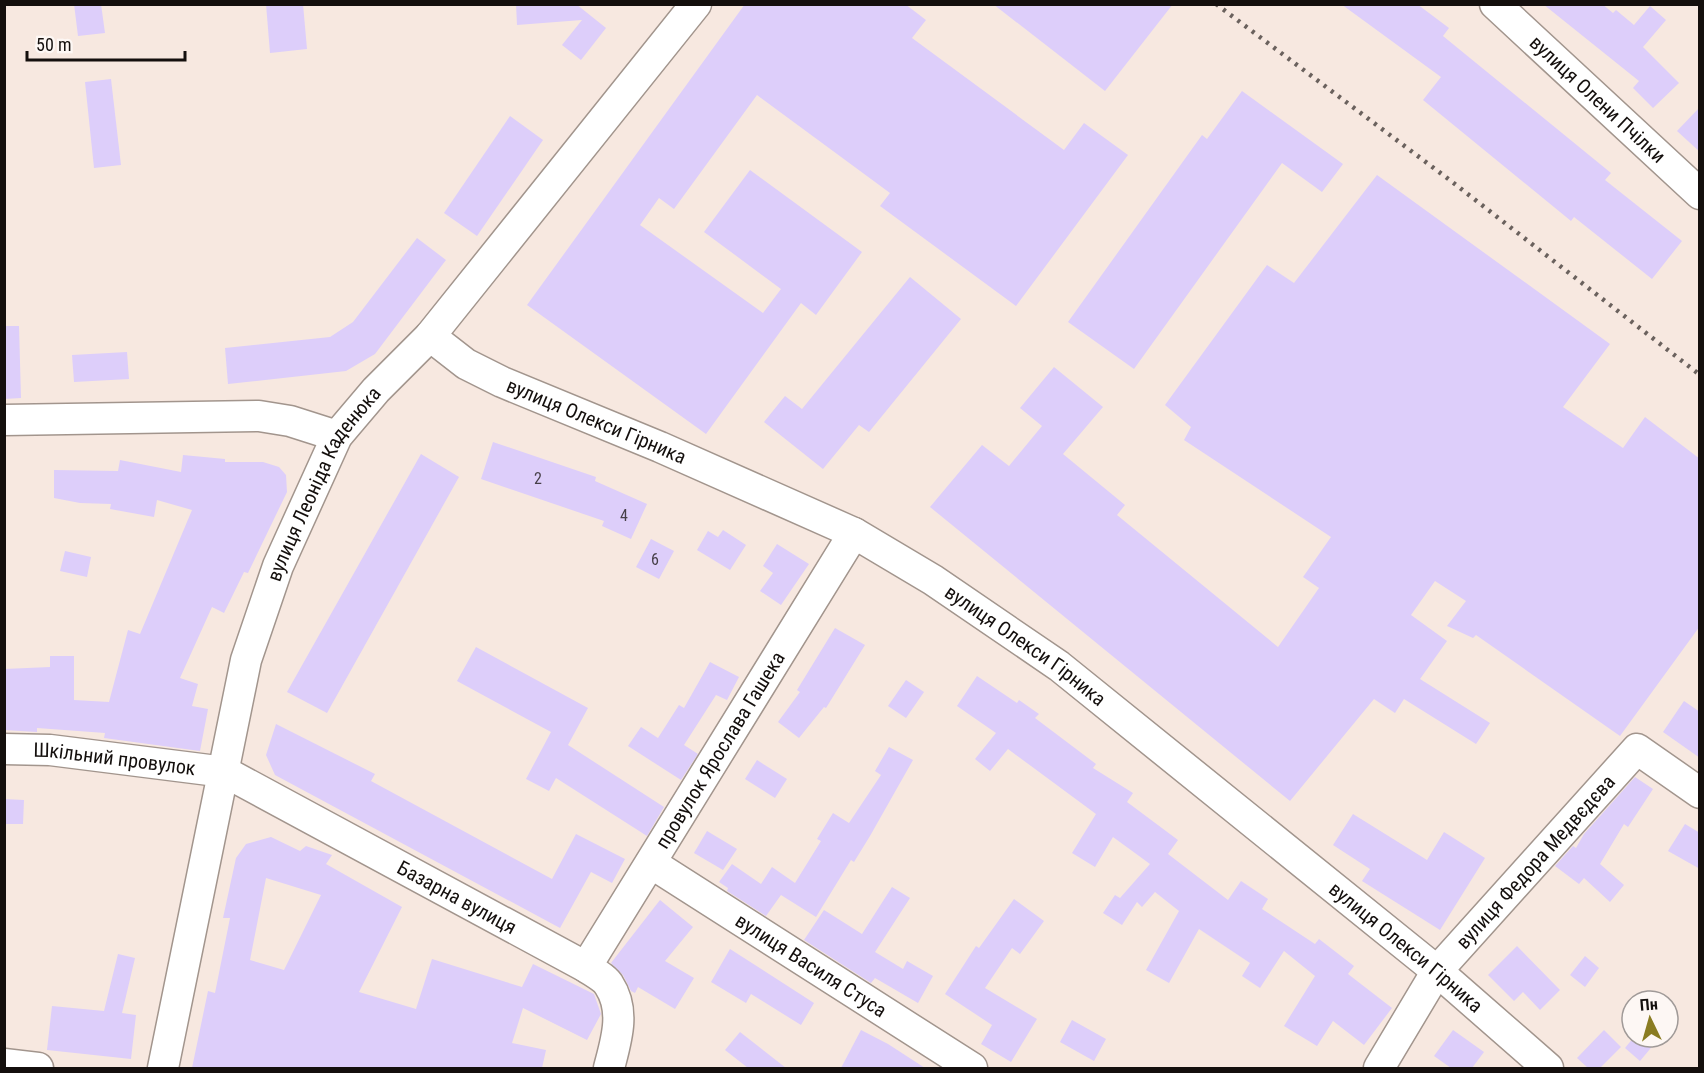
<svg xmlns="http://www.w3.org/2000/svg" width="1704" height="1073" font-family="'Roboto Condensed',sans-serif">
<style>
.building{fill:#ddcefa;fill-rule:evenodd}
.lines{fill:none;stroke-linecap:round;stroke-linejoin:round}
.minor-casing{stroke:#a2958d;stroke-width:33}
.minor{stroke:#fff;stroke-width:30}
.rail{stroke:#6a615d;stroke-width:4.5;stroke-dasharray:3 6;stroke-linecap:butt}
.labels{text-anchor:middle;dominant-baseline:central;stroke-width:5;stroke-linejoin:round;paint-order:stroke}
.number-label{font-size:16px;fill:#463f48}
.street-label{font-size:20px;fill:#140f0d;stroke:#fdf7f4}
</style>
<rect width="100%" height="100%" fill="#f7e8e0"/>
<g class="building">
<polygon points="74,4 101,4 105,33 78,36"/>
<polygon points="266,4 303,4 307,49 270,53"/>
<polygon points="516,4 576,4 606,28 581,60 562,45 582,20 517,25"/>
<polygon points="745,4 905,4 926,20 912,38 1064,150 1084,123 1128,155 1016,306 880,206 890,193 757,95 674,209 659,198 640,225 763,313 781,289 704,232 750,170 862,252 816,315 801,303 706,434 527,305"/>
<polygon points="993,4 1173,4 1105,91"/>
<polygon points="1341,4 1417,4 1449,28 1443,36 1611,173 1605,180 1682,241 1652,279 1574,217 1571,221 1423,100 1441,77"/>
<polygon points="1543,4 1602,4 1613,13 1616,10 1634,25 1650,6 1666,20 1643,47 1679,83 1653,108 1633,88 1639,81"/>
<polygon points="111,79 121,165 94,168 85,82"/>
<polygon points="1242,91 1343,164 1322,192 1282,163 1134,369 1068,322 1202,135 1207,139"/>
<polygon points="1700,107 1700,152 1677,131"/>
<polygon points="510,116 543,140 477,236 444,213"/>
<polygon points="1377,175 1610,344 1563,407 1623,448 1645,417 1700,459 1700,626 1620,736 1476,635 1473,638 1447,626 1466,601 1435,581 1411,615 1447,641 1420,679 1490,723 1476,744 1404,699 1395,713 1374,699 1290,801 930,507 982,445 1009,466 1042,426 1020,408 1054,367 1103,407 1063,454 1125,505 1117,515 1278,647 1319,588 1303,577 1331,537 1184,440 1191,427 1165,405 1267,265 1294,283"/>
<polygon points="417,238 446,260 375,354 346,371 228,384 225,348 330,337 353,322"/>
<polygon points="910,277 961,319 869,432 859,425 823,469 764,422 785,396 802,409"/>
<polygon points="4,326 19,326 21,398 4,399"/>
<polygon points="127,352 129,379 74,382 72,355"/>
<polygon points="493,442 596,477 595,481 647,504 631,539 602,526 604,521 481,479"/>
<polygon points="421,454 459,477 327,713 287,692"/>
<polygon points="183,455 225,459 225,462 263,462 279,467 286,475 287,492 248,573 244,572 224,613 212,607 180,678 198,684 192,706 208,709 200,751 104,738 105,733 37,728 37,732 4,730 4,669 50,667 50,656 74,656 74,700 109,702 128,630 140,634 192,510 157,500 154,517 110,509 111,504 80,503 54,498 54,470 118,471 120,460 181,472"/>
<polygon points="723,530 746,545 730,570 697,550 708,531 718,537"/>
<polygon points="651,539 674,551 659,579 636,567"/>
<polygon points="777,544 809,564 781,605 760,591 773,573 763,566"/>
<polygon points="65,551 91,557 87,577 60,571"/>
<polygon points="835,628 865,645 826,708 824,707 799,738 778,722 800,692 797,690"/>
<polygon points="476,647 588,708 568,745 664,807 647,836 556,778 549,791 526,779 551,732 457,681"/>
<polygon points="710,662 739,677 727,700 716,695 684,745 698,754 681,780 628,746 641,727 658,738 679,705 684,708"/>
<polygon points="977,676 1017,703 1019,700 1039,714 1035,718 1096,764 1093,768 1133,793 1127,802 1178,840 1168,854 1228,900 1241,881 1268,899 1262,909 1315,944 1319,939 1354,966 1348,974 1392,1008 1364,1045 1333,1021 1317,1046 1284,1026 1315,976 1284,951 1260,988 1242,976 1250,963 1199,929 1169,983 1146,970 1179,911 1155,892 1142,907 1137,902 1122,925 1103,913 1115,895 1120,898 1150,864 1113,837 1095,867 1072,853 1096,814 1008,749 990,771 975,759 996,733 957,706"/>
<polygon points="906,680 924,692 906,718 888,706"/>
<polygon points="1684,701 1700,712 1700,758 1663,732"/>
<polygon points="276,724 375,774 371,781 552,879 576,834 625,859 612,883 591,872 560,928 275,775 266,755"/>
<polygon points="889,747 913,760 870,836 854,862 851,860 816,917 781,895 766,916 727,891 728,888 719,882 732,864 761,884 772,867 795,883 821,841 817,839 833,813 849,823 881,775 875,771"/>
<polygon points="757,760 787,779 775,798 745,779"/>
<polygon points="1635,777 1653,789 1628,827 1624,824 1600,864 1624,885 1610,902 1584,878 1579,884 1555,866 1573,846 1576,848 1584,834"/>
<polygon points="4,799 24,800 23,824 4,824"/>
<polygon points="1353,814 1427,860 1444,832 1485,858 1440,930 1362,881 1370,869 1333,845"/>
<polygon points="1685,824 1700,833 1700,869 1668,851"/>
<polygon points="707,831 737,849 723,870 694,853"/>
<path d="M271,837l29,14 6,-5 26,9 -6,9 76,43 -43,85 57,17 16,-50 90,28 11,-23 61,30 7,20 -14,26 -64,-32 -11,35 34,7 -4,18h-350l16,-77 7,2 15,-75h-7l13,-60 10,-14zM266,878l55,17 -37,75 -34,-10z"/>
<polygon points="892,887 910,898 875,952 903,969 907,961 933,976 918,1003 875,978 871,983 804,940 824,910 862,934"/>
<polygon points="1014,899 1044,921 1020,954 1012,948 985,988 1037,1019 1011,1062 981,1044 992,1025 945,994 976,946 979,948"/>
<polygon points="660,900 693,927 665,961 694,978 675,1009 638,987 635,993 631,991 623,975 611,963"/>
<polygon points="1517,946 1560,990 1540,1010 1523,992 1514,1001 1488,975"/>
<polygon points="730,949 814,1003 801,1025 751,994 746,1003 711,982"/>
<polygon points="118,954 135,958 122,1013 136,1015 131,1059 47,1050 52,1006 104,1011"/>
<polygon points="1585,956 1599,968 1585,987 1570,975"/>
<polygon points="1072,1020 1106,1039 1094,1061 1060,1042"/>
<polygon points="861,1030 888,1044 925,1068 841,1068"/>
<polygon points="1453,1030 1484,1052 1472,1068 1451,1068 1434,1056"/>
<polygon points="1604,1030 1621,1047 1600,1068 1588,1068 1577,1058"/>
<polygon points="740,1032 786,1068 748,1068 725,1050"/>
<polygon points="1634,1037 1660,1037 1640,1061 1625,1048"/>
</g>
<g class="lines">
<g class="minor-casing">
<g id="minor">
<path id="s1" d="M1495,4l205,190"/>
<path id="s2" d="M430,336l36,28 36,18 158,65 194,86 79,47 126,86 378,305 111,97"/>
<polyline points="4,420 259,416 290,421 337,436"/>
<path id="s3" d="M4,749l46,1 175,22 361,195c7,5 19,11 23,18 17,26 7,56 0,83"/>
<path id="s4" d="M651,863l321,205"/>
<path id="s5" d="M586,967l268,-434"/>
<polyline points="4,1064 38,1068"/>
<path id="s6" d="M163,1068l83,-408 32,-94 59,-130 39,-46 54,-54 266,-332"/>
<path id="s7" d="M1379,1068l58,-97 200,-222 63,44"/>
</g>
</g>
<use href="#minor" class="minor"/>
<polyline class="rail" points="1216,4 1451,181 1700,375"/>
</g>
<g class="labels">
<g class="number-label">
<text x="538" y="478">2</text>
<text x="624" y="515">4</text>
<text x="655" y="559">6</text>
</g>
<g class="street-label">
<text stroke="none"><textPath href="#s1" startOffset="140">вулиця Олени Пчілки</textPath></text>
<text stroke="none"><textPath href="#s2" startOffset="188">вулиця Олекси Гірника</textPath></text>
<text stroke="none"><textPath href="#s6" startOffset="610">вулиця Леоніда Каденюка</textPath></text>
<text stroke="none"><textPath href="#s2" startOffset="674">вулиця Олекси Гірника</textPath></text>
<text stroke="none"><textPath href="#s5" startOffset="255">провулок Ярослава Гашека</textPath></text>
<text stroke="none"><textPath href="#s3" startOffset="111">Шкільний провулок</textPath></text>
<text stroke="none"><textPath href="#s7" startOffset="260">вулиця Федора Медвєдєва</textPath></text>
<text stroke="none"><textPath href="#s3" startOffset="486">Базарна вулиця</textPath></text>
<text stroke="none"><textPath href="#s2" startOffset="1160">вулиця Олекси Гірника</textPath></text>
<text stroke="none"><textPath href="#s4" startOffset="190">вулиця Василя Стуса</textPath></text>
</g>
</g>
<rect width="1704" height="1073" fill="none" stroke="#140f0d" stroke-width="12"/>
<g transform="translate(1650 1019) rotate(355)"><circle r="28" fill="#fdf7f4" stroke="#a09a98" stroke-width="1.5"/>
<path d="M0-4.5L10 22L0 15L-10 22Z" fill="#8a7c22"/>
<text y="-9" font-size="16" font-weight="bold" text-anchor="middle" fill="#140f0d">Пн</text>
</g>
<path d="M27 51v9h158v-9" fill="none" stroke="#140f0d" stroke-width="3"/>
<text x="36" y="51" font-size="18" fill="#140f0d" stroke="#fdf7f4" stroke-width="4.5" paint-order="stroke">50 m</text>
</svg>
